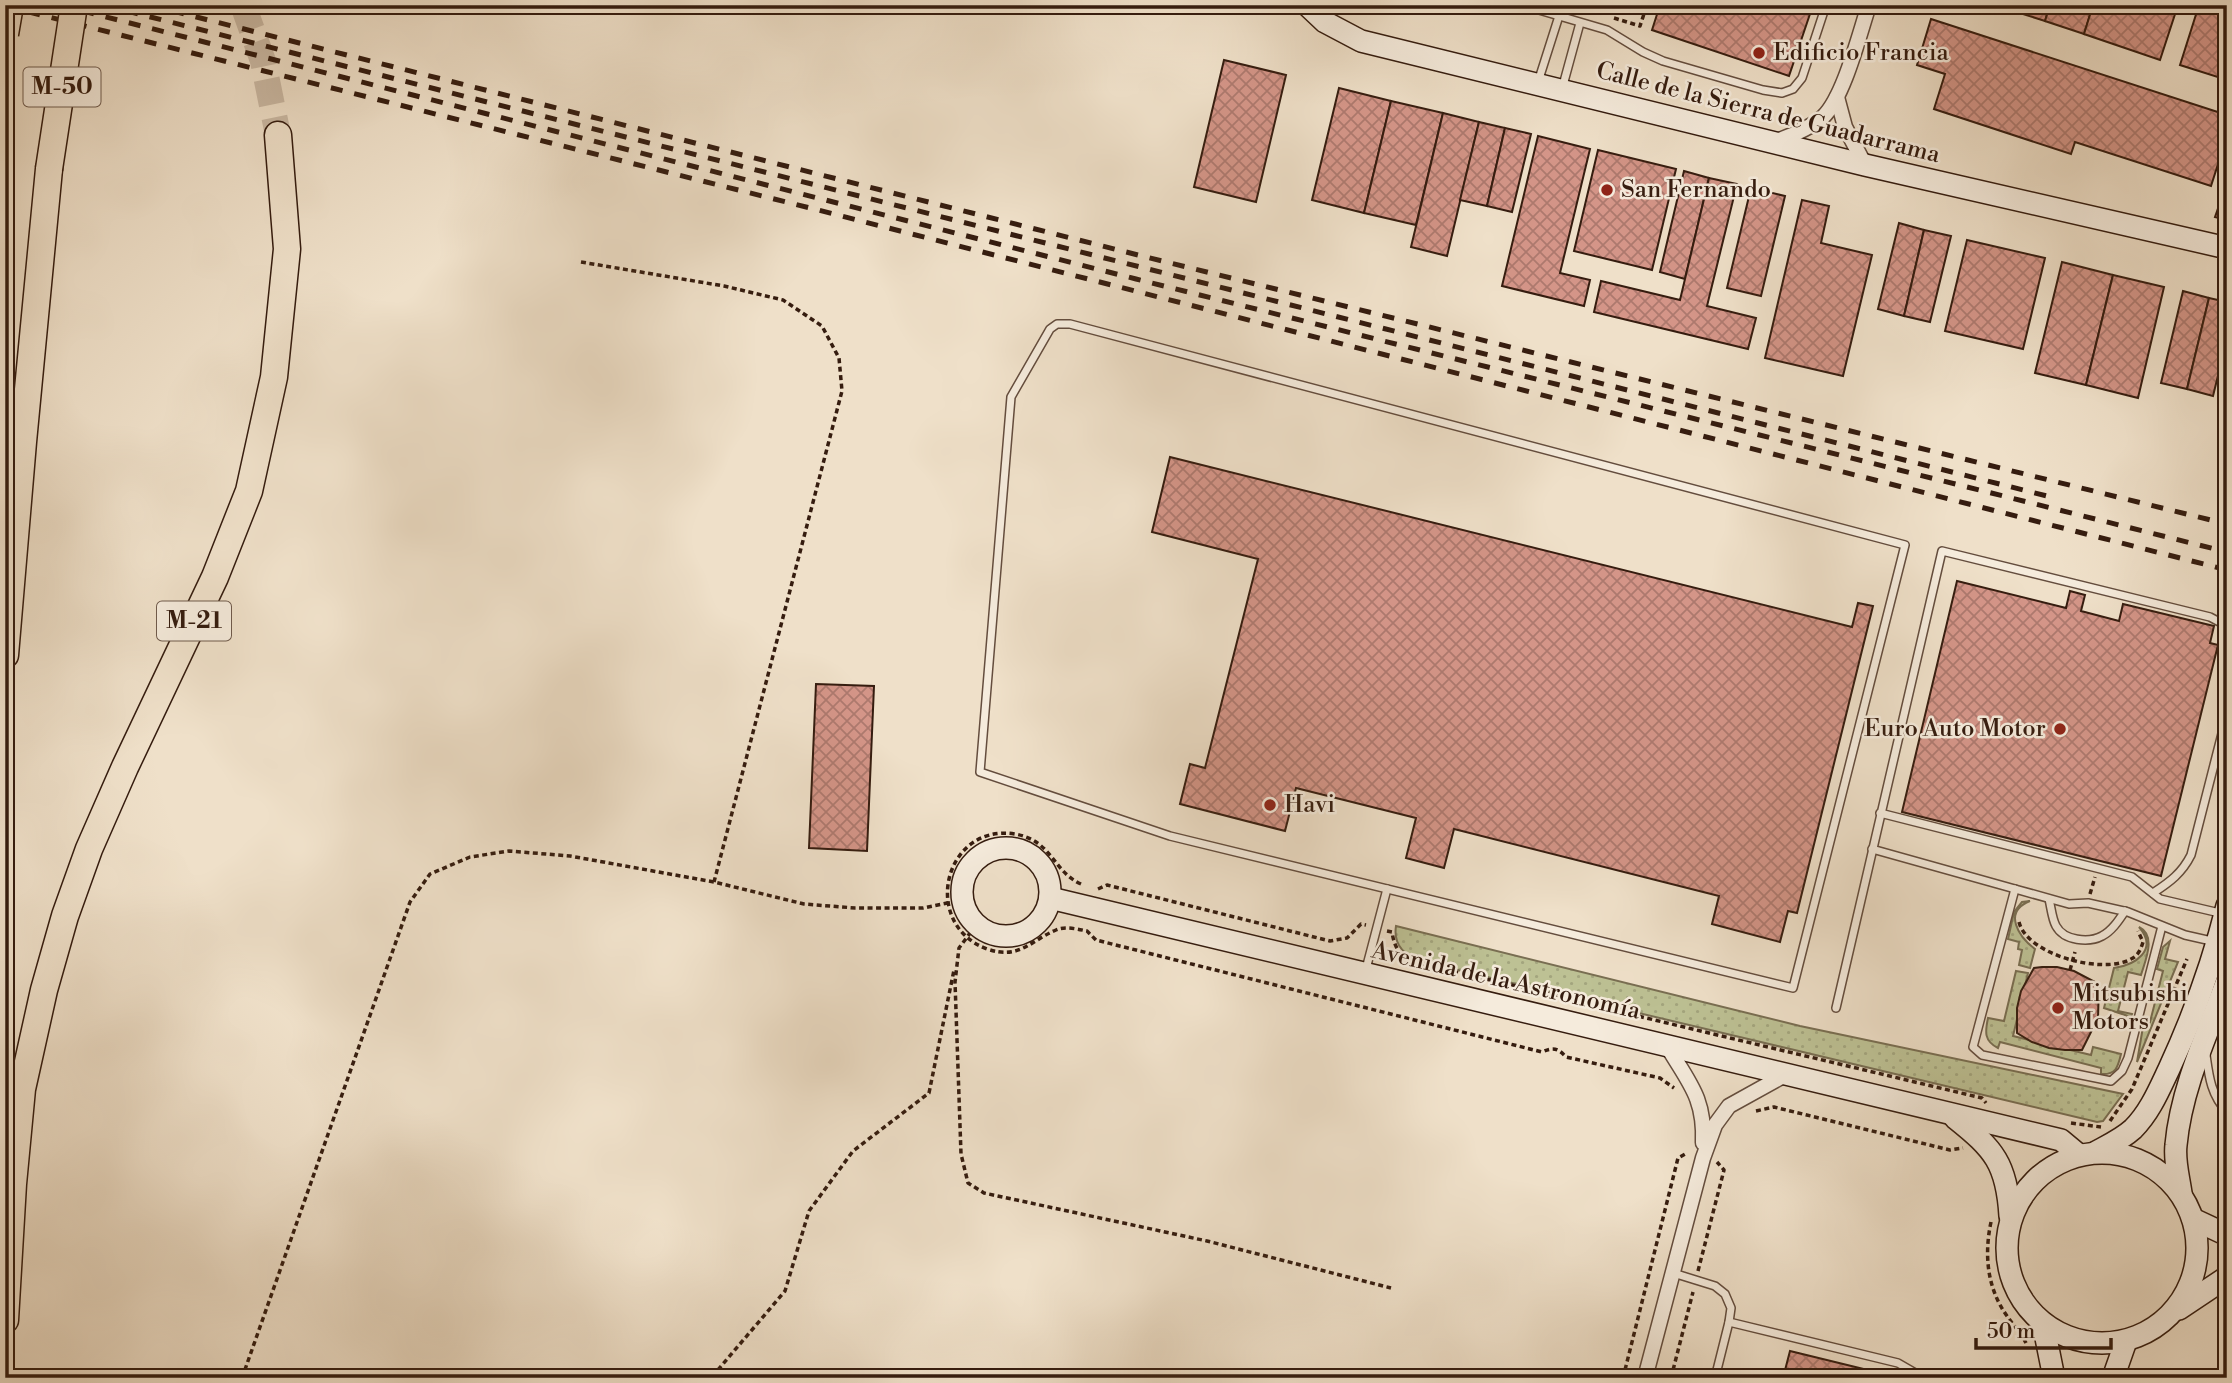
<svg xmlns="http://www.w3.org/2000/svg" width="2232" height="1383" font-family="'Libre Bodoni',serif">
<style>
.grass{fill:url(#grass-dots);stroke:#796e52;stroke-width:2}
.building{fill:url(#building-cross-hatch);stroke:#351c0f;stroke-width:2}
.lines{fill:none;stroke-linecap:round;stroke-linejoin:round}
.highway-tunnel{stroke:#cab9a4;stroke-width:26;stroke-dasharray:26 13;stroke-linecap:butt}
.lane-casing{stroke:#644d3e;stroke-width:10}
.street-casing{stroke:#644d3e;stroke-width:17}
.secondary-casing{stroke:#351c0f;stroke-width:24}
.highway-casing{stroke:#351c0f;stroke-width:29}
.path{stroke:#351c0f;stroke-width:3.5;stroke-dasharray:5 3.5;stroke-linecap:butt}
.lane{stroke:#f5ebdc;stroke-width:7}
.street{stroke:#f5ebdc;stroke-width:14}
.secondary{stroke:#f5ebdc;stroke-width:21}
.highway{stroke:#efe0c9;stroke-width:26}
.rail{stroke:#351c0f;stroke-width:5;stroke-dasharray:12 12;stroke-linecap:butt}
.highway-bridge-casing{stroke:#351c0f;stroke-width:29;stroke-linecap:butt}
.highway-bridge{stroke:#efe0c9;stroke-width:26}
.poi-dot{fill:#8f2418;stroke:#f5ebdc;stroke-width:2.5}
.labels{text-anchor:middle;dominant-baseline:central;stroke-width:5;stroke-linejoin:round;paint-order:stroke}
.shield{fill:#f5ebdc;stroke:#6f5a4c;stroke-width:2}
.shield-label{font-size:23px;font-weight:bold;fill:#351c0f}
.poi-label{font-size:24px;fill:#351c0f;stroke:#f5ebdc;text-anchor:start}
.street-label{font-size:24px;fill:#351c0f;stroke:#f5ebdc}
</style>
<defs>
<pattern id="grass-dots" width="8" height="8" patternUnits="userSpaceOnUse" patternTransform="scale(1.75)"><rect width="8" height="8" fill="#bdc194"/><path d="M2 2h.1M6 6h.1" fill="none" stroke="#a3a57e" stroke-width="1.8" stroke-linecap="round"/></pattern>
<pattern id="building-cross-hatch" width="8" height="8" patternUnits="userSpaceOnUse" patternTransform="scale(1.75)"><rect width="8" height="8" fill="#d49588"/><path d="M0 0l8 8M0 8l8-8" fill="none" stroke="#ad796e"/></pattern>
</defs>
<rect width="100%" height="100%" fill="#efe0c9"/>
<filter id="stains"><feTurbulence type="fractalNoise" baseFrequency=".00286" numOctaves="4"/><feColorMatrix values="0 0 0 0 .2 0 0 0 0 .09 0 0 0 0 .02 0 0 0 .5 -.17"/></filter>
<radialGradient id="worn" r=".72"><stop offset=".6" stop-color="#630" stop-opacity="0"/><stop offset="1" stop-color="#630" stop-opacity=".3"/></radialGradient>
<g class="grass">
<path d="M2030,901c-28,11 -11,36 5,48l-5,19 -11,-3 3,-15 -4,-1 1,-7 -11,-3 6,-27 8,-10z"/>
<path d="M1396,926l404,100 323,68 -20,27 -6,1 -677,-161c-16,-6 -27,-16 -24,-35z"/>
<path d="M2139,927c18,9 6,34 2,48l-13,-3 -10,39 14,3 -1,3 -27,-9 10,-40c21,-3 45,-18 25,-41z"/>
<polygon points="2170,941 2165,959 2178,962 2137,1062 2144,1021 2150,1022 2163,971 2157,969 2163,947"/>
<path d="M2016,971l12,2 -15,63 78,19 2,-8 28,7c-3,13 -5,21 -20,20v-6l-101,-26 -2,6c-14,-7 -13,-16 -10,-30l16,3z"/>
</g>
<g class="building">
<polygon points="1660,5 1813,5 1789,76 1652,30"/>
<polygon points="2008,5 2050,5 2045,21 2007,9"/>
<polygon points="2050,5 2093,5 2084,34 2045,21"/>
<polygon points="2093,5 2178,5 2160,60 2084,34"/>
<polygon points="2199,5 2227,5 2227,80 2180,65"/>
<polygon points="1931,19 2227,115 2227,136 2211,186 2075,142 2071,154 1934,109 1945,74 1917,65"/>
<polygon points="1224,60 1286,75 1256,202 1194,187"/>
<polygon points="1339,88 1391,101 1364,213 1312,200"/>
<polygon points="1391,101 1443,113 1416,225 1364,213"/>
<polygon points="1443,113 1479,122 1447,256 1411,247"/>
<polygon points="1479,122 1505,128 1487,206 1460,200"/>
<polygon points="1505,128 1531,134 1512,212 1487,206"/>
<polygon points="1538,136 1590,149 1560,273 1590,280 1584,306 1502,286"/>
<polygon points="1598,150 1676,169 1652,270 1574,251"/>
<polygon points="1684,171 1709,178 1685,279 1660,272"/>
<polygon points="1709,178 1737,184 1707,306 1756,318 1748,349 1594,312 1601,281 1680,300"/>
<polygon points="1751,188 1785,196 1761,296 1727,288"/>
<polygon points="2222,197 2227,199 2227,220 2215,217"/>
<polygon points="1802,200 1829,206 1821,243 1872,255 1843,376 1765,358"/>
<polygon points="1899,223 1924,230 1904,316 1878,309"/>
<polygon points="1924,230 1951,236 1930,322 1904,316"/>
<polygon points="1967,240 2045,258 2023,349 1945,331"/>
<polygon points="2062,262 2113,275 2086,385 2035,373"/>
<polygon points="2113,275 2164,287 2138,398 2086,385"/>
<polygon points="2183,291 2209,298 2187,389 2161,383"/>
<polygon points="2209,298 2227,302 2227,339 2213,396 2187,389"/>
<polygon points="1170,457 1852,627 1858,603 1873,606 1797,913 1788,911 1780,942 1712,924 1719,896 1454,829 1444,868 1406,858 1416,818 1296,788 1285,831 1180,804 1190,764 1205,768 1258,559 1152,532"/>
<polygon points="1957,581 2066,608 2070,591 2085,595 2081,611 2119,621 2123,604 2214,626 2210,643 2218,645 2161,876 1902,812"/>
<polygon points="816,684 874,686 867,851 809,848"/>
<polygon points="2042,967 2057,967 2074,971 2099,984 2098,1018 2082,1050 2065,1050 2049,1048 2032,1042 2017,1033 2017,1008 2021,991 2034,968"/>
<polygon points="1790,1351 1880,1373 1879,1378 1783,1378"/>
</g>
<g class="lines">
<polyline class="highway-tunnel" points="243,5 263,61 278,135"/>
<g class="lane-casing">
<g id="lane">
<polyline points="1522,5 1607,30 1643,52 1663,61 1763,90 1782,93 1793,89 1802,78 1826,5"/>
<polyline points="1538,82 1559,16"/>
<polyline points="1562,89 1580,23"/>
<polygon points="1057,324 1070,324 1905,545 1793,988 1170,836 980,772 1011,397 1050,329"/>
<polyline points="1880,813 2132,877 2160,899 2224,914"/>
<polyline points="1872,849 2015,889"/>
<path d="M2153,893c17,-11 29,-20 38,-38l36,-141"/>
<path d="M2049,899c2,8 3,20 7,27 8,15 33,17 46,10 10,-5 17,-16 23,-25"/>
<polyline points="2162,926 2128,1058 2122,1071 2111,1081 1982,1055 1973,1047 2015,889 2069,904 2088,903 2128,912 2185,935 2216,942"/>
<polyline points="1366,969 1387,889"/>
<polyline points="1836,1008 1942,551 2210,617 2227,626"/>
<path d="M2206,1055c3,22 5,40 21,57"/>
<polyline points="1673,1273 1715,1286 1725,1294 1731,1308 1729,1322 1715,1378"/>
<polyline points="1729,1322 1898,1363 1924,1378"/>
</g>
</g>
<g class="street-casing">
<g id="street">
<polyline points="1837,97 1845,127 1865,165"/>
<path d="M1774,142c17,-6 35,-13 49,-25 21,-20 36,-82 46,-112"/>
<path d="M1667,1046c22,37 38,52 36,97"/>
<polyline points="1645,1378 1703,1158 1715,1125 1729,1106 1785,1075"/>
</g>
</g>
<g class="secondary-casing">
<g id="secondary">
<polyline points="1307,5 1325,22 1361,41 1865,165 2227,248"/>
<circle cx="1006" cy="892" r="44"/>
<polyline points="1050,898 2061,1140 2079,1155"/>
<path d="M1955,1118c39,31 52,46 55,98"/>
<path d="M2096,1152c13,-7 26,-13 37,-23 17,-17 26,-39 36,-60 24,-52 44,-107 58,-163"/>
<circle cx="2102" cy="1248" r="95"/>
<path d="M2181,1193c-2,-15 -7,-32 -5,-48 5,-56 31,-111 51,-164"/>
<polyline points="2193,1219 2227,1235"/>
<polyline points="2179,1309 2227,1277"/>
<polyline points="2043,1323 2054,1378"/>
<polyline points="2113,1378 2126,1341"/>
</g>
</g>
<g class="highway-casing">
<g id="highway">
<polyline points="5,655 23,442 49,169"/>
<polyline points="5,1320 13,1184 22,1089 44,990 65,916 89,849 125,767 215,577 249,491 274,377 287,249 278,135"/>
</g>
</g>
<g class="path">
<polyline points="1614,18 1640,26 1647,5"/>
<polyline points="581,262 724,286 783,300 822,326 839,358 842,391 714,882"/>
<path d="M1081,884c-29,-13 -28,-43 -66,-50 -71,-11 -95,90 -28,115 32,11 43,-8 69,-19 9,-4 21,-1 31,1l9,9 446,112c11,-5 16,-4 24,5l94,21 14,10"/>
<polyline points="1098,889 1107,885 1330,941 1347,938 1361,924 1366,925"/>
<polyline points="2090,894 2095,877"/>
<path d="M2019,922c8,33 84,53 112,37 7,-3 10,-10 12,-17l-5,-11"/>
<polyline points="976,925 959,948 955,982 961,1154 968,1183 984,1193 1207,1241 1391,1288"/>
<path d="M1387,931l5,1c2,14 7,23 20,30l143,33 2,5"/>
<polyline points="2070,970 2075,952"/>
<polyline points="1573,1004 1579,1002 1982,1098 1986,1103"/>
<polyline points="2223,1076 2227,1062"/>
<polyline points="1756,1111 1774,1107 1950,1150 1963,1148"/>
<polyline points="2110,1121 2132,1089 2187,959"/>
<polyline points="2071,1123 2101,1127"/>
<path d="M1991,1222c-7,33 -4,66 16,94 6,9 14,17 19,27"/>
<polyline points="1698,1271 1724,1170 1717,1162"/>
<polyline points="242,1378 410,902 430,874 470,857 509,851 570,856 714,882 804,904 855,908 923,908 962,900"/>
<polyline points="716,1378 717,1371 785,1291 809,1211 853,1151 929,1093 954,970"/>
<polyline points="1623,1378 1678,1158 1687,1153"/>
<polyline points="1671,1378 1693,1292"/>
</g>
<use href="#lane" class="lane"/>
<use href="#street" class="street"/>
<use href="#secondary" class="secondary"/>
<use href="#highway" class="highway"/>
<g class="rail">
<polyline points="59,5 1136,279 2227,552"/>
<polyline points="103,5 2047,496"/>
<polyline points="149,5 1142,256 2227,524"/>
<polyline points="5,6 818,210 2227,570"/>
</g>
<g class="highway-bridge-casing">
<g id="highway-bridge">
<polyline points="5,34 10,5"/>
<polyline points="49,169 74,5"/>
</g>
</g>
<use href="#highway-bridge" class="highway-bridge"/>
</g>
<g class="poi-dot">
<circle cx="1759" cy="53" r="7"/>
<circle cx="1607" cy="190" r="7"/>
<circle cx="2060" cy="729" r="7"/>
<circle cx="1270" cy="805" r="7"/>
<circle cx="2058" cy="1008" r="7"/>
</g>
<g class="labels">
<g class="shield">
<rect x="23.5" y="67.5" width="77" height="39" rx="5"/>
<rect x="157" y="601.5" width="74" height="39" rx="5"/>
</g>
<g class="shield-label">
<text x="62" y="87">M-50</text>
<text x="194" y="621">M-21</text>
</g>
<g class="poi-label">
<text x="1773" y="53">Edificio Francia</text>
<text x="1621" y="190">San Fernando</text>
<text x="2046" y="729" text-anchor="end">Euro Auto Motor</text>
<text x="1284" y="805">Havi</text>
<text x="2072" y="994">Mitsubishi<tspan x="2072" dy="28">Motors</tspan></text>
</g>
<g class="street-label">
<text transform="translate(1768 113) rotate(14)">Calle de la Sierra de Guadarrama</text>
<text transform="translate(1506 981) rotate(13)">Avenida de la Astronomía</text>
</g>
</g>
<rect width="2232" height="1383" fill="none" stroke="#efe0c9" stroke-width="28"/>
<rect x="7" y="7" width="2218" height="1369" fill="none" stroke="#351c0f" stroke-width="3.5"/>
<rect x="14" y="14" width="2204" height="1355" fill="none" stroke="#351c0f" stroke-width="2"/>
<path d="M1976 1338v10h135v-10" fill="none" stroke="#351c0f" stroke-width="3.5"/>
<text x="1987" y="1338" font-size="21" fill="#351c0f" stroke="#f5ebdc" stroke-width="5" paint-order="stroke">50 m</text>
<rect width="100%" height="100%" filter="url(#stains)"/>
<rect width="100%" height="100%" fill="url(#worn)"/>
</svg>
